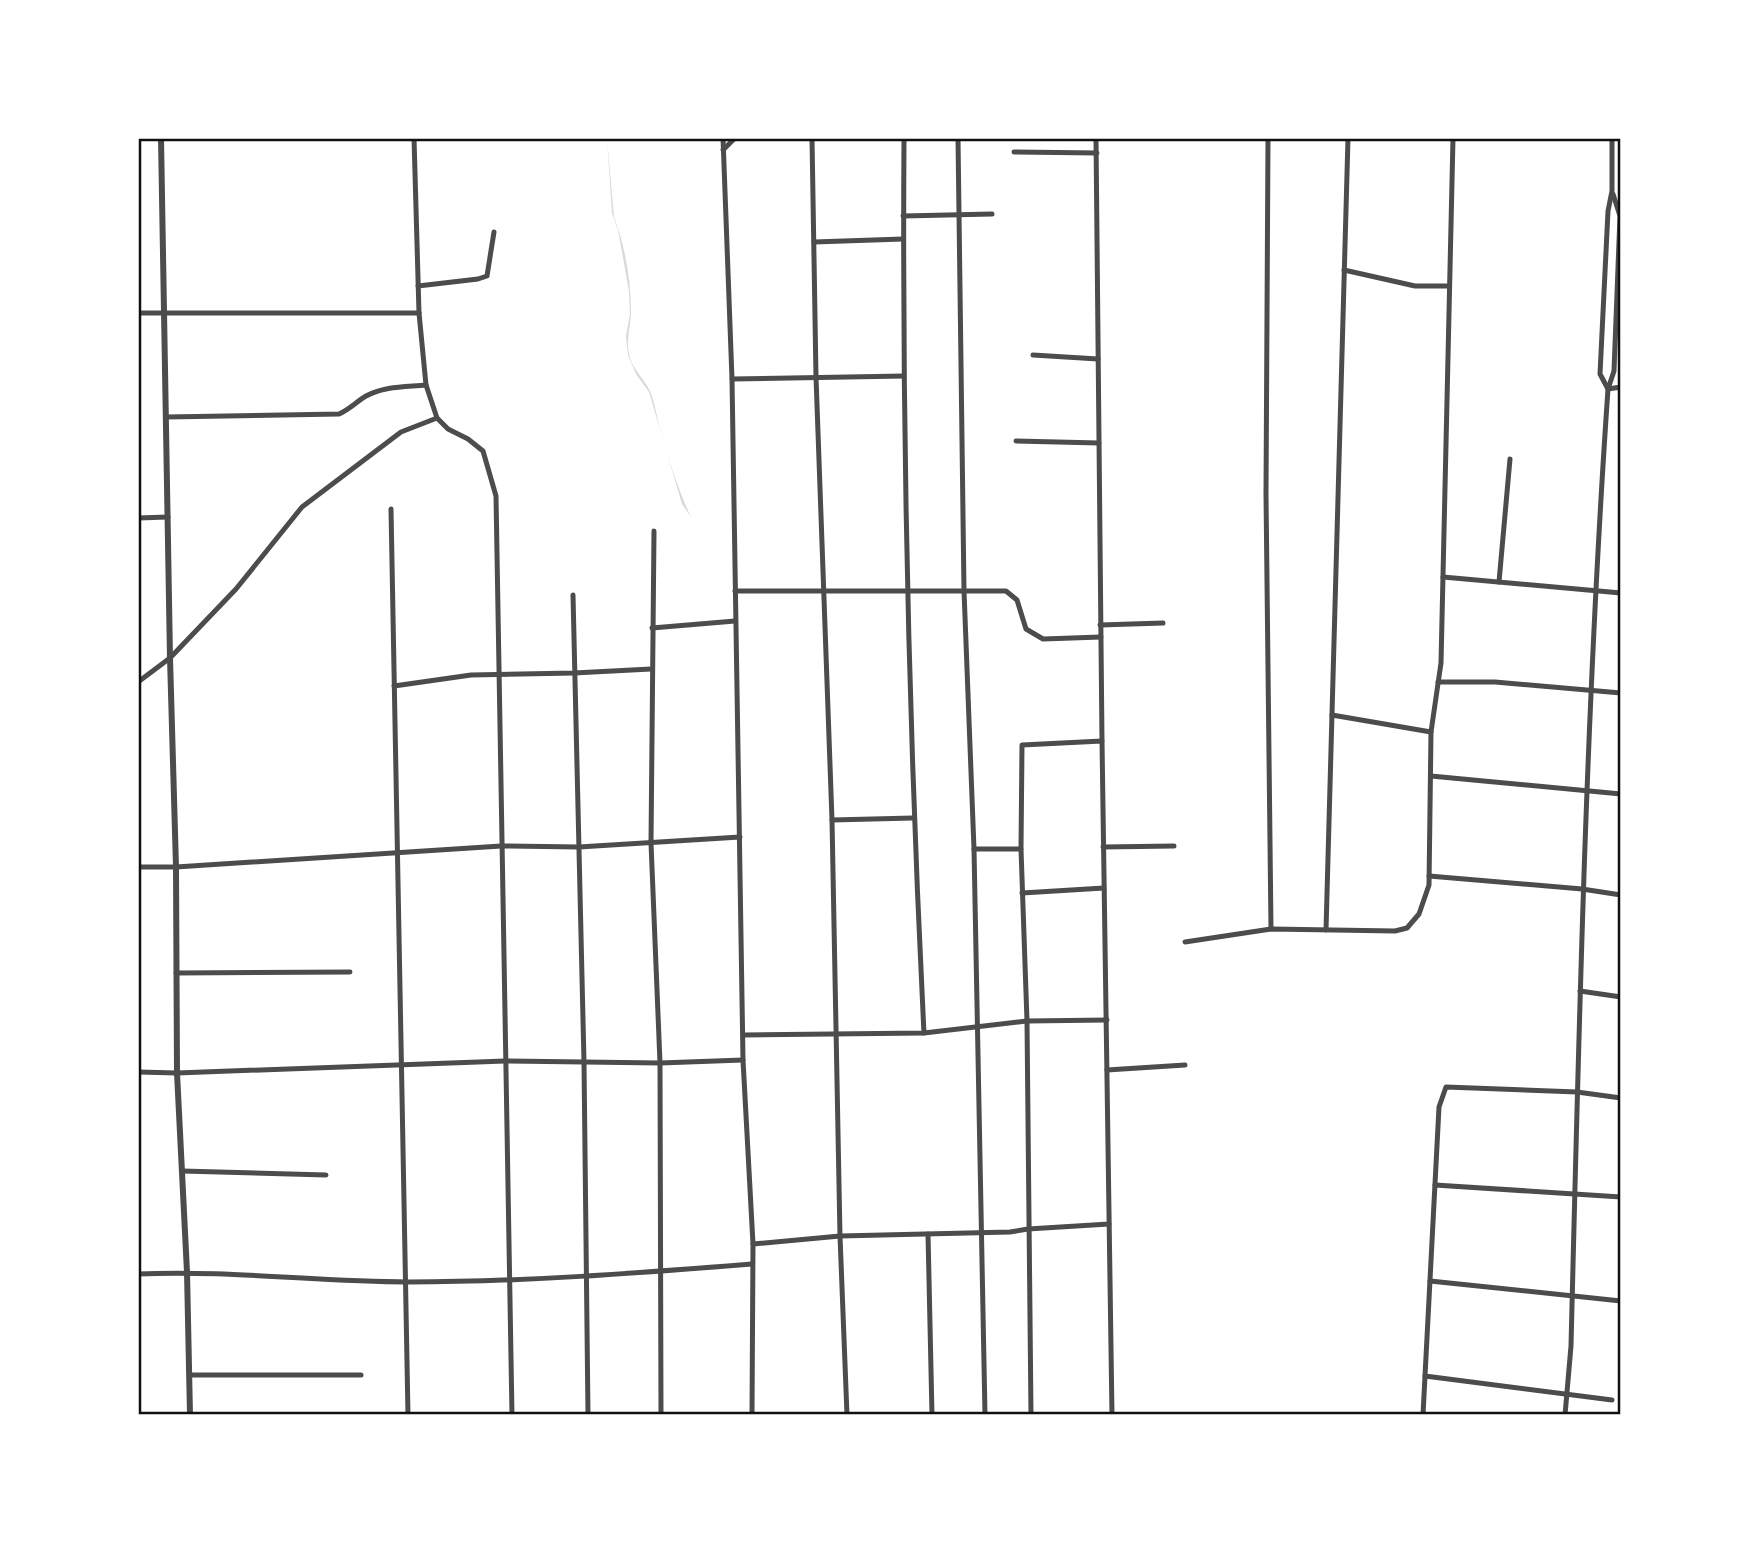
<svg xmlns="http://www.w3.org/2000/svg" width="1759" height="1553" font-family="Raleway,sans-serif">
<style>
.water{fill:#d9d9d9}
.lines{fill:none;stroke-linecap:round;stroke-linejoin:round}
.minor{stroke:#4c4c4c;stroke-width:5}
.tertiary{stroke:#4c4c4c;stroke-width:6}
.neatline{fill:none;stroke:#111;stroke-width:2.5}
</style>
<rect width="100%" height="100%" fill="#fff"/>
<path class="water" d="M607,138l7,79c11,29 17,63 17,94 0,15 -5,27 -2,43 3,15 14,23 21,37 5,12 7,28 11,41 8,29 18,60 30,85l-9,-13 -33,-112 -13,-18 -8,-19 -2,-19 4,-22 -1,-23 -11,-61 -6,-17z"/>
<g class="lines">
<g class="minor">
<polyline points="414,138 419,313 426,385 437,418 448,429 468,439 483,451 496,496 512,1415"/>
<polyline points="723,138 732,379 743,1060 753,1244 752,1415"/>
<polyline points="812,138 816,377 832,820 840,1236 847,1415"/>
<path d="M904,138c-2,299 5,597 20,895"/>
<polyline points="958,138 964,591 974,849 985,1415"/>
<polyline points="1096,138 1102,741"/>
<polyline points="1268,138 1266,494 1271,929"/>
<polyline points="723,150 735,138"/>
<polyline points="1014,152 1097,153"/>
<polyline points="1613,194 1620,216 1614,371 1608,389 1621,387"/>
<polyline points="903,216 992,214"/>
<polyline points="814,242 903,239"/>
<polyline points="1344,270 1415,286 1449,286"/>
<polyline points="418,286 478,279 487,276 494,232"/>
<polyline points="138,313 419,313"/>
<polyline points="1033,355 1098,359"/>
<polyline points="732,379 904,376"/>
<path d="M166,417l173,-3c11,-5 17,-12 27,-18 18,-10 40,-9 60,-11"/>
<polyline points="1016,441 1099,443"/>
<polyline points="391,509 408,1415"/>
<polyline points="138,518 168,517"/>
<polyline points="654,531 651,843 660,1063 661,1415"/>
<polyline points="1443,577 1621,593"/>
<polyline points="1499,582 1510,459"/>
<polyline points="735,591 1006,591 1017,600 1026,629 1043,639 1101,637"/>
<polyline points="573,595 584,1062 588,1415"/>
<polyline points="1100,625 1163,623"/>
<polyline points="652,628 735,621"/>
<polyline points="138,682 170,658 236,589 302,507 401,432 437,418"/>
<polyline points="1438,682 1495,682 1621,693"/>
<polyline points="394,686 471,675 574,673 651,669"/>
<polyline points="1332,715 1431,732"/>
<polyline points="1431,776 1621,794"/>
<polyline points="832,820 913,818"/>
<polyline points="1103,847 1174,846"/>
<polyline points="974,849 1021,849 1027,1021 1031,1415"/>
<polyline points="1021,849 1022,745 1102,741 1112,1415"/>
<polyline points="138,867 176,867 501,846 579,847 740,837"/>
<polyline points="1429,876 1582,889 1621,895"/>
<polyline points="1022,893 1104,888"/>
<polyline points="1326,930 1348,138"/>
<polyline points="1185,942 1271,929 1395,931 1407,928 1419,914 1429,885 1431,732 1441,663 1453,138"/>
<polyline points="176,973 350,972"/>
<polyline points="1580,991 1621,997"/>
<polyline points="744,1035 924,1033 1027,1021 1107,1020"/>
<polyline points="1107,1070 1185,1065"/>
<polyline points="138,1072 177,1073 505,1061 660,1063 743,1060"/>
<polyline points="182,1171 326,1175"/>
<polyline points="1435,1185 1621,1197"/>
<polyline points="928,1234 932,1415"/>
<polyline points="753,1244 840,1236 1010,1232 1028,1229 1109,1224"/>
<path d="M138,1274c91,-4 180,8 270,8 116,0 230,-9 344,-18"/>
<polyline points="1430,1281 1621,1301"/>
<polyline points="190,1375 361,1375"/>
<polyline points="1612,1400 1425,1376 1439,1107 1446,1087 1577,1092 1621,1098"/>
<polyline points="1423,1415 1425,1376"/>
<path d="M1565,1415l6,-69c8,-320 15,-639 37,-957l-8,-15 8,-163 4,-20v-53"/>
</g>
<polyline class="tertiary" points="161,138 170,658 176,867 177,1073 187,1272 190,1415"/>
</g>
<rect width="1759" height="1553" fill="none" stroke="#ffffff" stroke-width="280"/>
<rect x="140" y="140" width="1479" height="1273" class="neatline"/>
</svg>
